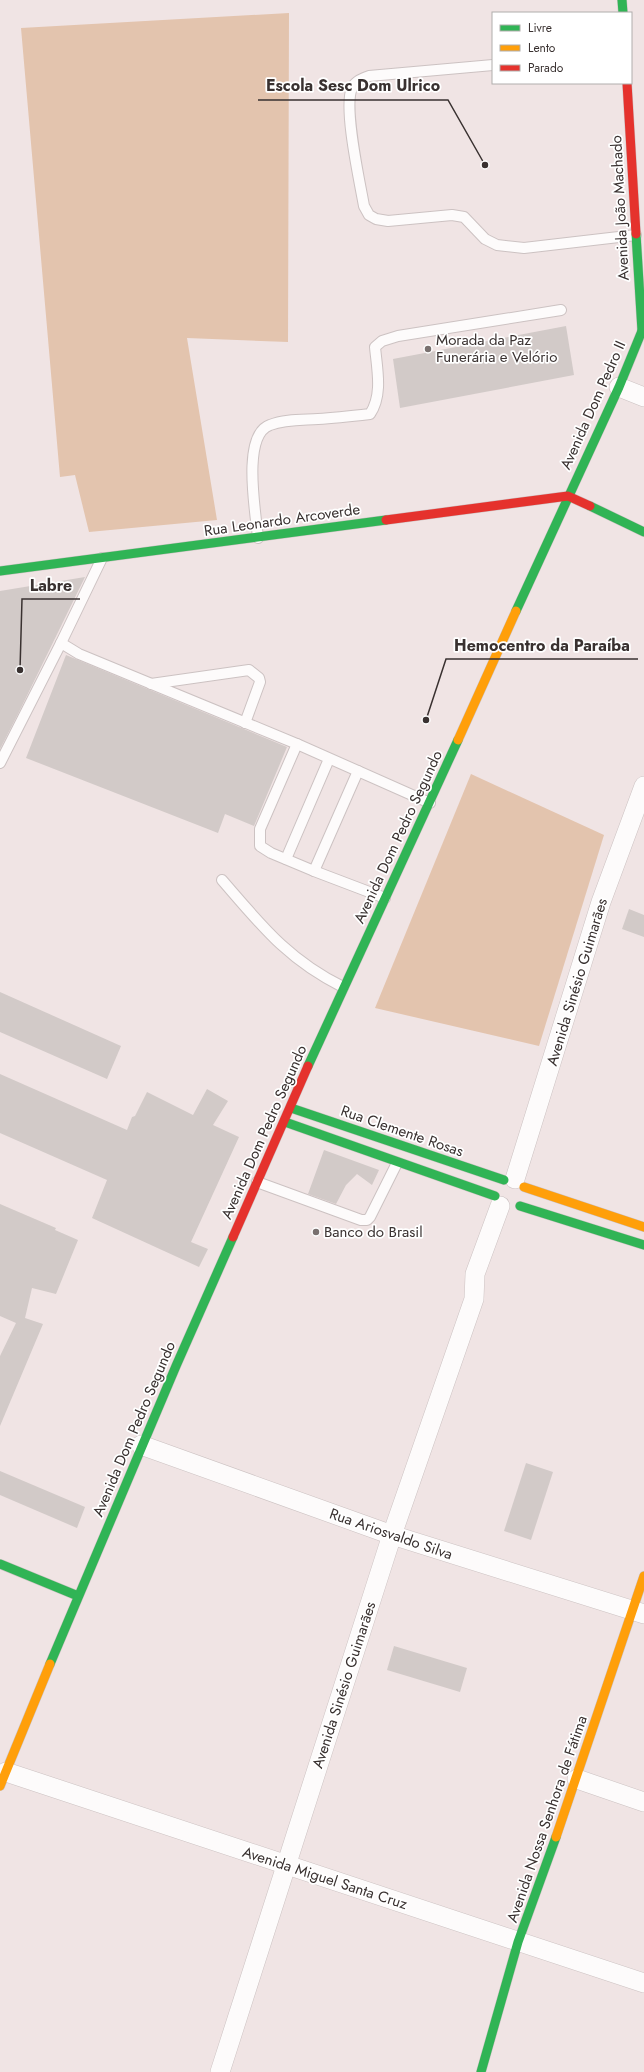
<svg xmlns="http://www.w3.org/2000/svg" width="644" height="2072" font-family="Jost,sans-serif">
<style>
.green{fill:#e3c4ae}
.building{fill:#d2cac8}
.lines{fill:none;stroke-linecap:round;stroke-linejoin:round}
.lane-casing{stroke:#ccc2c2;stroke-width:12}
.street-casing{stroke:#ccc2c2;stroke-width:20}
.fast-casing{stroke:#ccc2c2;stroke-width:10}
.slow-casing{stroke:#ccc2c2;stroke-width:10}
.jam-casing{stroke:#ccc2c2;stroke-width:10}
.lane{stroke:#fdfbfb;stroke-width:10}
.street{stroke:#fdfbfb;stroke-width:19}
.fast{stroke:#30b455;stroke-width:9}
.slow{stroke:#ff9f0a;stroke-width:9}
.jam{stroke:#e5322d;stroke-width:9}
.poi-dot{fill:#79706f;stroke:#fff;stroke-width:1.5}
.labels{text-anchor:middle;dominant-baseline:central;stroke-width:3.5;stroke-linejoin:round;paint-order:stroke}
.street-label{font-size:15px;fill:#393130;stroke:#fff}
.poi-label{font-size:15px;fill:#393130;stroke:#fff;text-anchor:start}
.leader{fill:none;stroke:#393130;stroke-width:1.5}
.callout-dot{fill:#393130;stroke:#fff;stroke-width:1.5}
.callout-label{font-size:16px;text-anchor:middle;font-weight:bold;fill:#393130;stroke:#fff;stroke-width:3.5;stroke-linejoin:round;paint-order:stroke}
</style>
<rect width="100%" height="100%" fill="#f0e4e4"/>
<g class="green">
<polygon points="289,13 288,342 187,338 217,520 89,532 75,475 60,477 21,28"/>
<polygon points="471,774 604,835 539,1046 375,1008"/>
</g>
<g class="building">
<polygon points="566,326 574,375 400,408 393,359"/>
<polygon points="85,577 19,712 0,749 0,591"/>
<polygon points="66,655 287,747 254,826 225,814 218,833 26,758"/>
<polygon points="629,909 644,915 644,937 622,929"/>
<polygon points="0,992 121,1046 107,1079 0,1032"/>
<polygon points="0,1074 127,1130 132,1117 135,1116 147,1092 193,1115 207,1089 228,1101 213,1125 239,1137 191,1242 208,1249 199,1267 92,1218 107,1180 0,1133"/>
<polygon points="324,1150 379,1170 372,1185 357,1174 346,1185 336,1204 308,1194"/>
<polygon points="0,1204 56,1228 55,1230 78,1240 56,1294 32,1288 25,1318 43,1324 0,1426 0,1356 16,1323 0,1316"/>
<polygon points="526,1463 553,1472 531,1540 504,1531"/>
<polygon points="0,1471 85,1507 77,1528 0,1495"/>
<polygon points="394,1646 467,1668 460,1692 387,1670"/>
</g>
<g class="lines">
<g class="lane-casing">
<g id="lane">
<path d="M493,65l-124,11c-7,3 -14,5 -17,12 -9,19 8,95 12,118l5,9 7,4 12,2 64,-6 12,2 21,22 12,6 27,3 112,-13"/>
<path d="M258,538c-2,-24 -17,-103 12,-113 15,-6 32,-5 48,-6 18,-1 35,-3 52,-5 13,-19 7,-45 5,-67l7,-6 16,-5 163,-26"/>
<polyline points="102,558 61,643 79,654 297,744 430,803"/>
<polyline points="151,684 249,670 259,678 260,682 245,723"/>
<polyline points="297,744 260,829 260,846 271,853 314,871 385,898"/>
<polyline points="0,763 61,643"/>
<polyline points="286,859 329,759"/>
<polyline points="314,871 358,771"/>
<path d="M222,880c39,45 66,80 121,107"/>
<polyline points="257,1182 361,1220 367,1220 370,1217 397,1163"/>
</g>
</g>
<g class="street-casing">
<g id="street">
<polyline points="619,387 644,397"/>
<polyline points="515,1179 601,902 644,786"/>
<polyline points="141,1445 392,1535 644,1614"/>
<polyline points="6,1772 644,1983"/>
<polyline points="577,1779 644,1802"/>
<polyline points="220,2072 392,1535 474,1299 475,1274 500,1206"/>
</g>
</g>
<g class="fast-casing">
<g id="fast">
<polyline points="622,0 623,13"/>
<polyline points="636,234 642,331"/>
<polyline points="590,506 644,532"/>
<polyline points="0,571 386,520"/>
<polyline points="516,611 619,387 644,326"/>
<polyline points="308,1066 458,740"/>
<polyline points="291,1108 504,1180"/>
<polyline points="285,1122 495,1196"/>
<polyline points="520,1206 644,1245"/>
<polyline points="0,1564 78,1596"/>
<polyline points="50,1664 176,1366 233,1237"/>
<polyline points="481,2072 518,1942 556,1837"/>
</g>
</g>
<g class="slow-casing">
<g id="slow">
<polyline points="458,740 516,611"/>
<polyline points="524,1187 644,1227"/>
<polyline points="0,1786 50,1664"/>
<polyline points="556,1837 644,1576"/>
</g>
</g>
<g class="jam-casing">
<g id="jam">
<polyline points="627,83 636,234"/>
<polyline points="386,520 568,496 590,506"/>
<polyline points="233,1237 308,1066"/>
</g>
</g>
<use href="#lane" class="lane"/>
<use href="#street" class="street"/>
<use href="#fast" class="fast"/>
<use href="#slow" class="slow"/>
<use href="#jam" class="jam"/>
</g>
<g class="poi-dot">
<circle cx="428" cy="349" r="4"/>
<circle cx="316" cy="1232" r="4"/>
</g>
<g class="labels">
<g class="street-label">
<text transform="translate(620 208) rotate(-93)">Avenida João Machado</text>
<text transform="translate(593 405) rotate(-66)">Avenida Dom Pedro II</text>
<text transform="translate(282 520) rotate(-8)">Rua Leonardo Arcoverde</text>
<text transform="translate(398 837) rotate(-65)">Avenida Dom Pedro Segundo</text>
<text transform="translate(577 982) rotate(-73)">Avenida Sinésio Guimarães</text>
<text transform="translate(402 1131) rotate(19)">Rua Clemente Rosas</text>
<text transform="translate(264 1132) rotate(-66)">Avenida Dom Pedro Segundo</text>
<text transform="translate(134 1429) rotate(-67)">Avenida Dom Pedro Segundo</text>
<text transform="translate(391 1534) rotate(19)">Rua Ariosvaldo Silva</text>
<text transform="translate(344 1685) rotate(-72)">Avenida Sinésio Guimarães</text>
<text transform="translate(547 1819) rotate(-71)">Avenida Nossa Senhora de Fátima</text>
<text transform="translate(325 1878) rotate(18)">Avenida Miguel Santa Cruz</text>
</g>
<g class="poi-label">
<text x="436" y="340">Morada da Paz<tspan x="436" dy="17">Funerária e Velório</tspan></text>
<text x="324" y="1232">Banco do Brasil</text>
</g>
</g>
<path class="leader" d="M485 165L448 100H258M20 670L22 599H80M426 720L446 659H638"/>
<g class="callout-dot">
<circle cx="485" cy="165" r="4"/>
<circle cx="20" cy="670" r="4"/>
<circle cx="426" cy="720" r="4"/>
</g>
<g class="callout-label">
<text x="353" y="91">Escola Sesc Dom Ulrico</text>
<text x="51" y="591">Labre</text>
<text x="542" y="651">Hemocentro da Paraíba</text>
</g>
<rect x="492" y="12" width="140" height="72" fill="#ffffff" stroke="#b0adac"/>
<rect x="500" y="25" width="20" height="6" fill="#30b455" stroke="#b0adac"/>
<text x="528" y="32" font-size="12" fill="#393130">Livre</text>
<rect x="500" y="45" width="20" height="6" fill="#ff9f0a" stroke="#b0adac"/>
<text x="528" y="52" font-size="12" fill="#393130">Lento</text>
<rect x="500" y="65" width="20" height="6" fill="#e5322d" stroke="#b0adac"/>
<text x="528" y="72" font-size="12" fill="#393130">Parado</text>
</svg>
